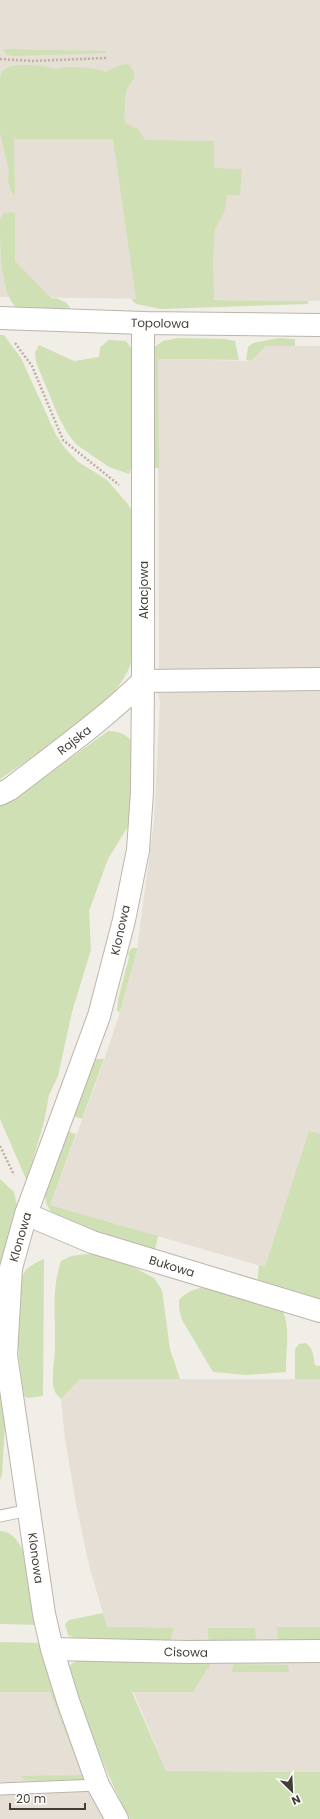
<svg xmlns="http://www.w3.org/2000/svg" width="320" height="1819" font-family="Poppins,sans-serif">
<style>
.residential{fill:#e5dfd6}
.green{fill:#cfe1b4}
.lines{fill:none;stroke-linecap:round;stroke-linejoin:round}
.service-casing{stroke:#bcb5ab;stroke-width:13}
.minor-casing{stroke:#bcb5ab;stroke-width:24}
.path{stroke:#bcb09e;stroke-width:2.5;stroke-dasharray:2 2;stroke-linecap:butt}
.service{stroke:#fff;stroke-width:11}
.minor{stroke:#fff;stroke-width:22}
.labels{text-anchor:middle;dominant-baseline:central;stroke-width:3;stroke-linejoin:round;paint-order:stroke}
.street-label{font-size:12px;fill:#443e37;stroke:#fff}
</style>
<rect width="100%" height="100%" fill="#f1eee7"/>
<g class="residential">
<polygon points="0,0 320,0 320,301 0,297"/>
<polygon points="266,346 320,346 320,1283 50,1205 100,1072 120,1012 137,950 154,821 160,701 157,689 159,664 158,359 251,361"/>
<polygon points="80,1379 320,1379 320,1772 166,1771 107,1627 89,1565 76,1504 65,1439 61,1399"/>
<polygon points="0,1664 40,1664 82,1775 106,1819 0,1819"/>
</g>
<g class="green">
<polygon points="3,49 106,51 107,53 12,56 6,54"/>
<path d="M128,64c13,13 2,16 -2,28 -1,2 -2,29 -1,31l13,6 7,11 69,1v27l28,1 -2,26h-13l-2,15 -10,20 -2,32 1,38 94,1v3l-147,5 -25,-5 -5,-5h5l-23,-160h-99l1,57 -4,-5 -3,-11 1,-9 -9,-38v-56c1,-2 1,-5 3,-6 7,-10 43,-5 54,-2 8,-4 40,-1 48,3l16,-7z"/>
<path d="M10,212l5,1v48l36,37c7,0 16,3 19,10l-2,3c-11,0 -37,3 -47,0 -21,-10 -21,-65 -21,-91l4,-7z"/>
<path d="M0,335h4l17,23 35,77 9,13 12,13 30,19 20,23 4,6 3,140c-4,43 -56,76 -89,99 -15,10 -29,21 -45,31z"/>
<polygon points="178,338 225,339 235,341 239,360 158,359 159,468 155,468 152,465 153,348 163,341"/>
<polygon points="279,338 295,339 295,346 266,346 251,361 246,360 248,347 253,343"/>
<polygon points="109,340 126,341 135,353 134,463 129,474 109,467 77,445 68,434 59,418 36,362 35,353 39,345 74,361 99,357 100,347"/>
<path d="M108,731c12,0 22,4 26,16l-4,76 -22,36 -19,52 2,39 -19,62 -14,64 -9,19 -5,27 -14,48v6l-4,3 -26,-60v-313l28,-17z"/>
<polygon points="132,948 137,948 137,950 120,1012 117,1011 118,1000 129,957 128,953"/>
<polygon points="97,1059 104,1059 82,1119 74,1116 72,1111 89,1063"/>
<polygon points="66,1131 76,1134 50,1205 158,1236 154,1254 74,1226 51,1212 46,1203 45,1193"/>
<polygon points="309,1131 320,1134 320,1306 257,1285 259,1265 265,1267"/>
<polygon points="0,1179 14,1192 17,1206 0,1275"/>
<path d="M86,1254l20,2 20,7 28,15 8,12 8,59 10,30h-100l-19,20c-2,-2 -5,-5 -6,-7 -5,-13 0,-31 0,-44 1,-30 -4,-58 6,-87l10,-5z"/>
<path d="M44,1259l-1,137 -15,2 -4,-2c-4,-26 -15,-105 2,-126 5,-5 11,-8 18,-11z"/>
<path d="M205,1287l76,20c11,21 4,43 5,65l-40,3 -33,-3 -31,-52 -3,-11v-9c7,-8 15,-11 26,-13z"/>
<path d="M306,1343c8,6 7,13 9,22l5,1v13h-25v-30l4,-5z"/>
<polygon points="0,1382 5,1424 2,1475 0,1480"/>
<path d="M0,1531c30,0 36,71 40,94l-40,-1z"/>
<polygon points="103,1613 107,1627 174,1628 170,1641 78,1640 68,1635 65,1624 69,1620"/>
<polygon points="277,1627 320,1627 320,1643 283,1643 278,1640"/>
<polygon points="208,1628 255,1628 256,1641 210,1642 208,1637"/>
<polygon points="0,1642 46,1643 84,1779 78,1782 25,1780 21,1776 82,1775 50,1692 0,1692"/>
<path d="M208,1656l2,12 -3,1 -14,23h-61l34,79 154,1v47h-190c-26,-48 -44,-99 -62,-150l3,-5 10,-5z"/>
<polygon points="234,1664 288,1665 289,1672 231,1672"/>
</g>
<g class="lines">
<g class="service-casing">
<g id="service">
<polyline points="0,1516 29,1510"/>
<polyline points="0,1789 98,1785"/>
</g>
</g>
<g class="minor-casing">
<g id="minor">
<polyline points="0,318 143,323 320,325"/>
<polyline points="143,681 320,679"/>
<path d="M0,794l10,-5c45,-35 92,-68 133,-108"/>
<polyline points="26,1214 92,1242 320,1311"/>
<polyline points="52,1649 187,1652 320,1651"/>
<polyline points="117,1819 98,1785 68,1701 52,1649 44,1614 6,1355 11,1268 26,1214 99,1016 124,920 138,850 142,792 143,681 143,323"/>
</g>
</g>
<g class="path">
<polyline points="0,59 32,61 107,58"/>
<polyline points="15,343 32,366 63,440 119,485"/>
<polyline points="0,1146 14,1175"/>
</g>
<use href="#service" class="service"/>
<use href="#minor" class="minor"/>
</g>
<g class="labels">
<g class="street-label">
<text transform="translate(160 323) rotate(1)">Topolowa</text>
<text transform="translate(143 590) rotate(-90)">Akacjowa</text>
<text transform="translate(74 740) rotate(-38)">Rajska</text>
<text transform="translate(120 930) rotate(-77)">Klonowa</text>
<text transform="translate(20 1237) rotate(-74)">Klonowa</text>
<text transform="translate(172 1266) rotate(17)">Bukowa</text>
<text transform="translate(36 1558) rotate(82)">Klonowa</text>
<text transform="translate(186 1652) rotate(1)">Cisowa</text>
</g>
</g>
<g transform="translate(292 1791) rotate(156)" stroke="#ffffff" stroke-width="3" paint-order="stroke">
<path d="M0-3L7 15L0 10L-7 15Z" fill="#443e37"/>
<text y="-6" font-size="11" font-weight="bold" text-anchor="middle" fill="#443e37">N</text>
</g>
<path d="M10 1803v6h75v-6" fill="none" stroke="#443e37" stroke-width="2"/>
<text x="16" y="1803" font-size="12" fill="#443e37" stroke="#ffffff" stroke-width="3" paint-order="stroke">20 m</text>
</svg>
